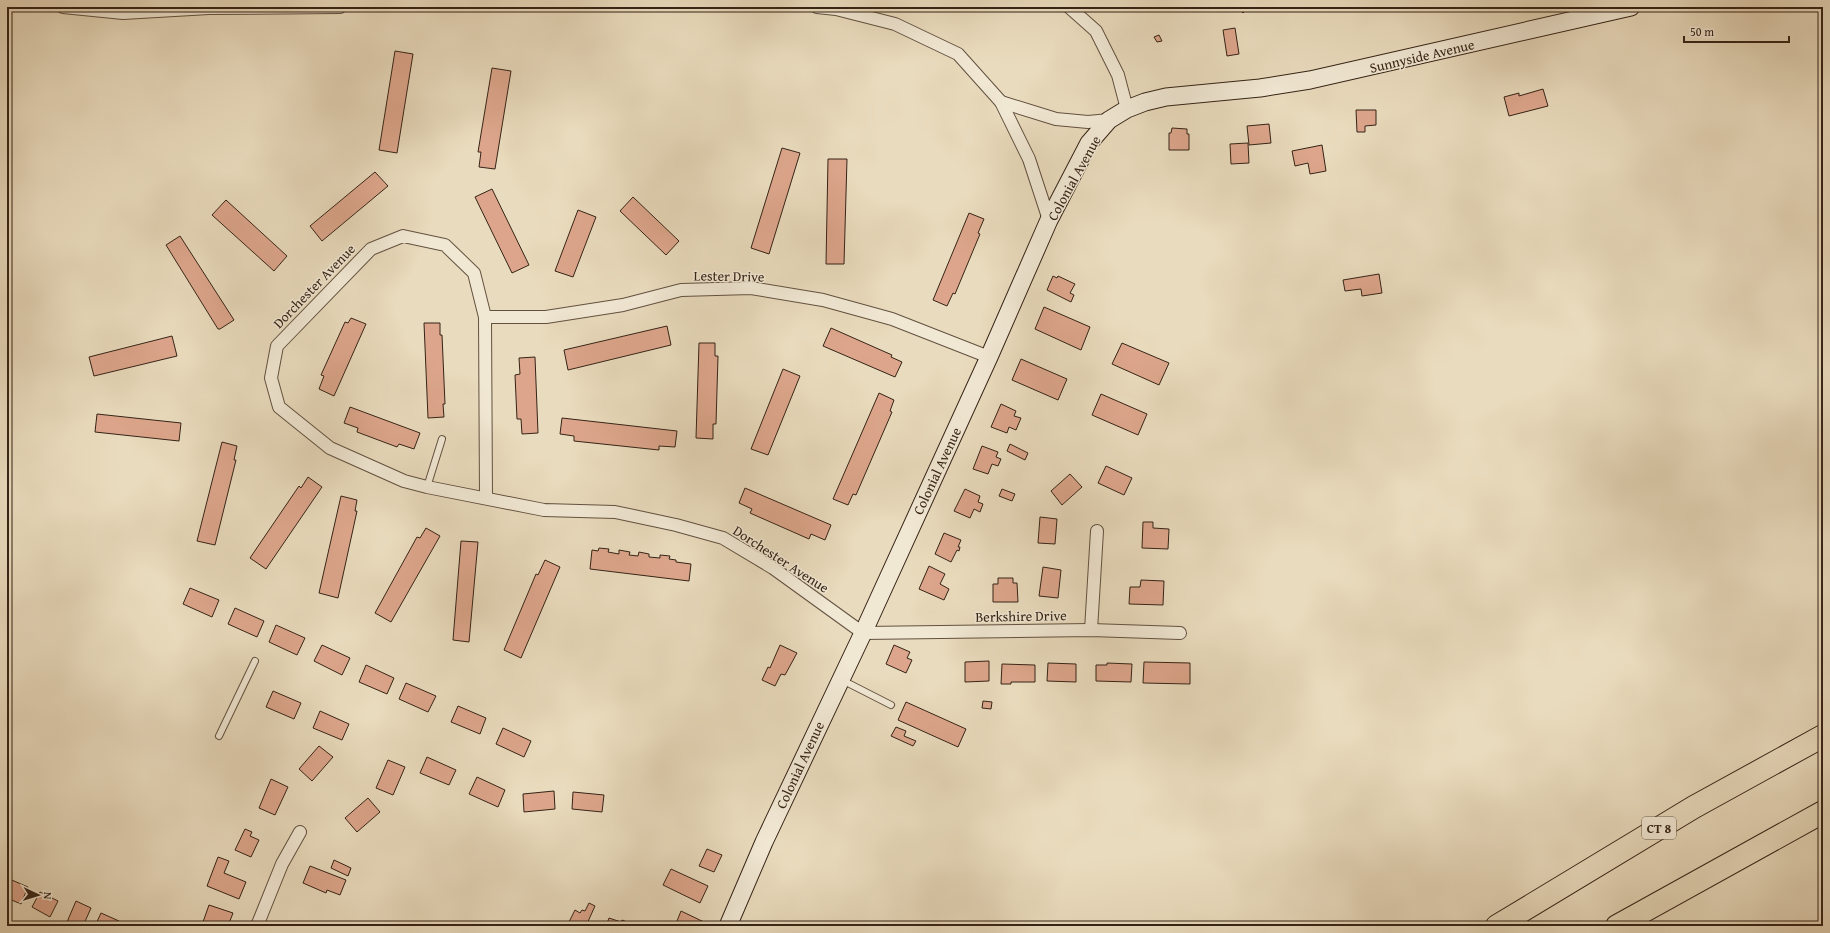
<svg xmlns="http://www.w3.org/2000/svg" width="1830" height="933" font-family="'Gentium Book Plus',serif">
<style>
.building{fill:#dda68c;stroke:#352316}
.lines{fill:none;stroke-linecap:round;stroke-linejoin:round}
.lane-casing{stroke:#625140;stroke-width:8}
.street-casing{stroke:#625140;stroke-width:14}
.secondary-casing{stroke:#352316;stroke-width:19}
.highway-casing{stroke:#352316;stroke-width:24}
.lane{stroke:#f1e8d4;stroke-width:6}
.street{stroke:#f1e8d4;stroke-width:12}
.secondary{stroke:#f1e8d4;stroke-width:17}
.highway{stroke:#e9dbbd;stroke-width:22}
.labels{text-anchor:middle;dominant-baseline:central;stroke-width:3;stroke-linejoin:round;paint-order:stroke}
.shield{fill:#f1e8d4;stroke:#6d5e4f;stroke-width:1}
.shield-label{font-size:13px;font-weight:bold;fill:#352316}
.street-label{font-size:14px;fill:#352316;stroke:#f1e8d4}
</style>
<rect width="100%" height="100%" fill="#e9dbbd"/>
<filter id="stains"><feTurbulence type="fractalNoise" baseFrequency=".005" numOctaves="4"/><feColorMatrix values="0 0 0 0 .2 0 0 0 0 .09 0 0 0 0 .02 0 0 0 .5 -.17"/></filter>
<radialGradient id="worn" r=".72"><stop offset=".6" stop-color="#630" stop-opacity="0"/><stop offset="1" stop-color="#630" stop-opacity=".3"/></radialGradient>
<g class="building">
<polygon points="1237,7 1248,7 1243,13"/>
<polygon points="1235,28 1239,54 1227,56 1223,30"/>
<polygon points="1159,35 1162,41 1157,42 1154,37"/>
<polygon points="395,51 413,54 397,153 379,150"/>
<polygon points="492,68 511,71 495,169 479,167 481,152 478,152"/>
<polygon points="1543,89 1548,106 1509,116 1504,97 1519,93 1519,96"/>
<polygon points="1356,110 1376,110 1376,125 1365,126 1365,132 1357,132"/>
<polygon points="1269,124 1271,143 1249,145 1247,126"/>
<polygon points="1172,128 1187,129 1187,134 1189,134 1189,150 1169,150 1169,133 1171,133"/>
<polygon points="1248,143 1249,163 1231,164 1230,144"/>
<polygon points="1322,145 1326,171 1310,174 1308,163 1295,166 1292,151"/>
<polygon points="782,148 800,153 769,254 751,248"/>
<polygon points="828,159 847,159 844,264 826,264"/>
<polygon points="375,172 388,186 322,241 310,226"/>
<polygon points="492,189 529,265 512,273 475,197"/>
<polygon points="633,197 679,241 666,255 620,211"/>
<polygon points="226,200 287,256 274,271 212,215"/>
<polygon points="578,210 596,217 573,277 555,271"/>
<polygon points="969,213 984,219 978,233 980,234 955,294 953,293 947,306 933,300"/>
<polygon points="180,236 234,320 220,329 218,329 166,245"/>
<polygon points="1379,274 1382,293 1362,296 1361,289 1345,291 1343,280"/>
<polygon points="1053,276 1057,278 1058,276 1075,284 1070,293 1074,295 1071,302 1047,290"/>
<polygon points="1044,307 1090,327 1081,350 1035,329"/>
<polygon points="351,318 366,324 334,396 319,389 324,376 321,375 345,322 348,323"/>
<polygon points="424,323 440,323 440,335 442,335 445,404 443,404 444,417 428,418"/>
<polygon points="667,326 671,345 568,370 564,350"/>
<polygon points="831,328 892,355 891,357 902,362 895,377 823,346"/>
<polygon points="172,336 177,356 94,376 89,357"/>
<polygon points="699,343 715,343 715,356 718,356 716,424 713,424 713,439 696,438"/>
<polygon points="1122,343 1169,363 1159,385 1112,364"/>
<polygon points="535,357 538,433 522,434 521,419 517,419 515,375 520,374 519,358"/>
<polygon points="1021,359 1067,379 1058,400 1012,380"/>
<polygon points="783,369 800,376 768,455 751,449"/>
<polygon points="879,393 894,400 890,411 892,412 856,495 853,494 848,505 833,499"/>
<polygon points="1101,394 1147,414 1138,435 1092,415"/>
<polygon points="1001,404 1016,411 1014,416 1021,418 1016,430 1009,427 1007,433 991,427"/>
<polygon points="350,407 420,433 414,449 399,444 397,447 357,432 358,428 344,423"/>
<polygon points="97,414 181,423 179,441 95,432"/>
<polygon points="562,418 677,431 675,447 659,446 659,450 574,441 574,436 560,434"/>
<polygon points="222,442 237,446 234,460 236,460 215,545 197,541"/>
<polygon points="1010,444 1028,453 1025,460 1007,451"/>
<polygon points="982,446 998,452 996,457 1001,459 998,466 992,464 988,474 973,469"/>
<polygon points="1106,466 1132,478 1124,495 1098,483"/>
<polygon points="1070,474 1082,487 1062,505 1051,491"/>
<polygon points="308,477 322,487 266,569 250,558 299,486 301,488"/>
<polygon points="745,488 831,525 825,540 811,534 809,539 750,513 752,509 739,503"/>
<polygon points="965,489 980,496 978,502 983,504 980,512 974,509 970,518 954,511"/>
<polygon points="1002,489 1015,494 1012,501 999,496"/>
<polygon points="341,496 357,500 355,511 357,511 338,598 319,593"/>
<polygon points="1040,517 1057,519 1055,544 1038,543"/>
<polygon points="1143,522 1153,522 1153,528 1169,529 1168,549 1142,548"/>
<polygon points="426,528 440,536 391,622 375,613 417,537 420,538"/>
<polygon points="944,533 961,540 958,547 960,547 959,551 957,550 951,562 935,554"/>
<polygon points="461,541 478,542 469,642 453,640"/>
<polygon points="599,548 609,549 608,552 619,554 619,550 630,552 629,555 638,556 639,552 649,554 649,557 660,558 660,555 670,556 669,559 676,560 676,562 691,564 689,581 590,569 592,550 598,551"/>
<polygon points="545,560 560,567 521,658 504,650 536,574 538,575"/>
<polygon points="929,566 945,574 940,584 949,589 944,600 919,589"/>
<polygon points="1043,567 1061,570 1058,598 1039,596"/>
<polygon points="998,578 1013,578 1013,583 1017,583 1018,602 993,602 993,584 998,584"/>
<polygon points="1141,580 1164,581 1163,605 1129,604 1130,587 1140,587"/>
<polygon points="190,588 219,600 212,617 183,604"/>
<polygon points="235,608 264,621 257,637 228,624"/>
<polygon points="276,625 305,638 297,655 269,642"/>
<polygon points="322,645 350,658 342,675 314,661"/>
<polygon points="780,645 797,653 785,675 781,674 775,686 762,680 768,667 770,668"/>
<polygon points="894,645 910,652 907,658 912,660 906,673 886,664"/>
<polygon points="989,661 989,681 965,682 965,662"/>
<polygon points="1144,662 1190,663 1190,684 1143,683"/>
<polygon points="1048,663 1076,664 1076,682 1047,681"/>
<polygon points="1107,663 1132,664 1131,682 1096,681 1096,665 1107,665"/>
<polygon points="1002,664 1035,665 1035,682 1011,682 1011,684 1001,684"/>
<polygon points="366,665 394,678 387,694 359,682"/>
<polygon points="406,683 436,696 428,712 399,699"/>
<polygon points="273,691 301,703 294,719 266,707"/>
<polygon points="983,701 992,702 991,709 982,708"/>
<polygon points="906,702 966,729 958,747 898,720"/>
<polygon points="458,706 486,718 480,734 451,722"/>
<polygon points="320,711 349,724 342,740 313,728"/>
<polygon points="896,727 906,731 904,736 916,741 913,746 891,736"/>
<polygon points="503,728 531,741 524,757 496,744"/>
<polygon points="319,746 333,757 312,781 299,769"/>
<polygon points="427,757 456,770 449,785 420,773"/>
<polygon points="388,760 405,767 393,795 376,788"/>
<polygon points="477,777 505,790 498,807 469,794"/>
<polygon points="271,779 288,787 275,815 259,808"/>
<polygon points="554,791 555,809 524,812 523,794"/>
<polygon points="573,792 604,795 602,812 572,809"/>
<polygon points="368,798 380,812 357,832 345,818"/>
<polygon points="245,829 252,832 250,836 259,840 251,857 235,850"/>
<polygon points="707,849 722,855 714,872 699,866"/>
<polygon points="218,857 229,861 224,873 246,882 239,899 207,886"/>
<polygon points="334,860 351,868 348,876 331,868"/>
<polygon points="310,866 346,880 340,895 327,890 326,893 303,883"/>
<polygon points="671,869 708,886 700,903 663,885"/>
<polygon points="7,878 28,887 21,904 7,898"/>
<polygon points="40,892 58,901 50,917 32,907"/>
<polygon points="76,901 91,908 83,926 77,926 67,922"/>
<polygon points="589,903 595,906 586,926 567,926 575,910 580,913 582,910 585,911"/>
<polygon points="209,905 233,913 228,926 216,926 203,922"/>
<polygon points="681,911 706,923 705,926 675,926"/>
<polygon points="101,913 119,921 117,926 95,926"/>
<polygon points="609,918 621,922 622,920 627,922 626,926 606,926"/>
</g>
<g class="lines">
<g class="lane-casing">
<g id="lane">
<polyline points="427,487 442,439"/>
<polyline points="842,680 891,705"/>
<polyline points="219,736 255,661"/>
</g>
</g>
<g class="street-casing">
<g id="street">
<polyline points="63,7 123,13 209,8 340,7"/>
<polyline points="817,7 836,9 895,24 958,54 1001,102 1029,159 1049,220"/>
<polyline points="1069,7 1096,31 1118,75 1127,109"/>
<polyline points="1001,102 1056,119 1088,122 1109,120"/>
<polyline points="485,317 546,317 623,305 681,290 751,288 823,300 892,319 989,357"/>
<polyline points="486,498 485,317 474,273 445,245 403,236 371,249 277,346 271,378 279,407 330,448 404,481 427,487 544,510 615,512 676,525 723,538 773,568 863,633 1091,630 1180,633"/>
<polyline points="1091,630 1097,531"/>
<polyline points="257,926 282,864 300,832"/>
</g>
</g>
<g class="secondary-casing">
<polyline id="secondary" points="728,926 764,842 863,633 989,357 1049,220 1089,143 1109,120 1127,109 1145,102 1166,97 1260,88 1310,80 1631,7"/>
</g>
<g class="highway-casing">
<g id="highway">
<polyline points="1497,926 1694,807 1823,736"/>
<polyline points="1617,926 1823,812"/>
</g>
</g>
<use href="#lane" class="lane"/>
<use href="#street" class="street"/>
<use href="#secondary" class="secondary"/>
<use href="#highway" class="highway"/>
</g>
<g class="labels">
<rect class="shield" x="1642" y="817" width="34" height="22" rx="3"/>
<g class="shield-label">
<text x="1659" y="828">CT 8</text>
</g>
<g class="street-label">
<text transform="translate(1422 56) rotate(-13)">Sunnyside Avenue</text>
<text transform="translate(1074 178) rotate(-61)">Colonial Avenue</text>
<text transform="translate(729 276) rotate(1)">Lester Drive</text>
<text transform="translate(314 286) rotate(-46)">Dorchester Avenue</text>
<text transform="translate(937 471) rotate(-65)">Colonial Avenue</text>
<text transform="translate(781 559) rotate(33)">Dorchester Avenue</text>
<text transform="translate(1021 616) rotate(-1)">Berkshire Drive</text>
<text transform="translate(800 765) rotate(-65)">Colonial Avenue</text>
</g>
</g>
<rect width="1830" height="933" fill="none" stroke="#e9dbbd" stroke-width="24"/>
<rect x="8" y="8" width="1814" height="917" fill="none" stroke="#352316" stroke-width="2"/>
<rect x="12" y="12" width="1806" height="909" fill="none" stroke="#352316"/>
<g transform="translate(38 895) rotate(94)" stroke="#f1e8d4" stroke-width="3" paint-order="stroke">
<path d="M0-3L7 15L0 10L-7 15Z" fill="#352316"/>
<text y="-6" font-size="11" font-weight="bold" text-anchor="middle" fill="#352316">N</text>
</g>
<path d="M1684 36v6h105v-6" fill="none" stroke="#352316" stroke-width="2"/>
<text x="1690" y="36" font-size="12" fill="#352316" stroke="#f1e8d4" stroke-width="3" paint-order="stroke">50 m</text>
<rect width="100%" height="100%" filter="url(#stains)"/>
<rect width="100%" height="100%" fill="url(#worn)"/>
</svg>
